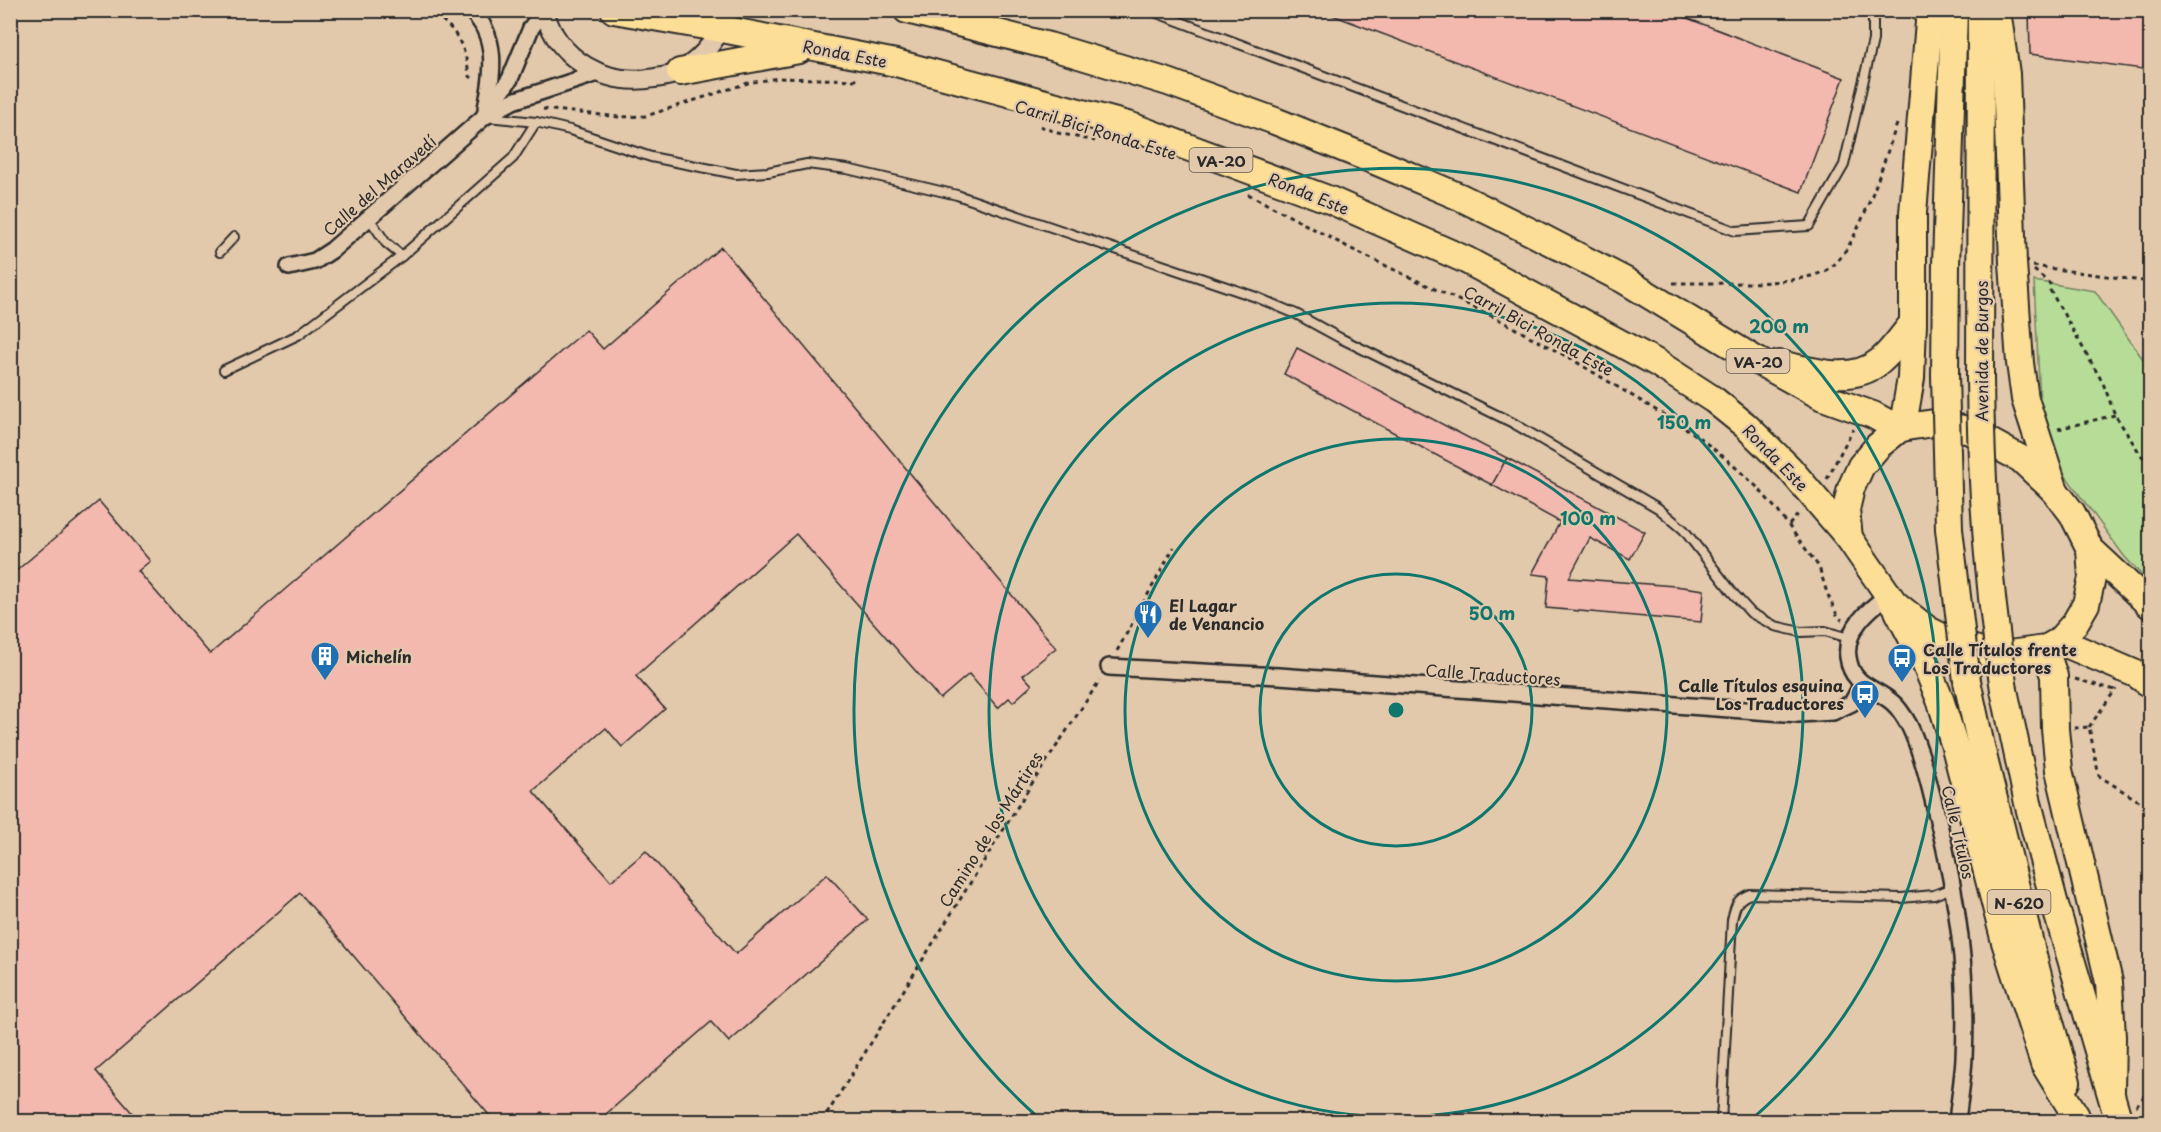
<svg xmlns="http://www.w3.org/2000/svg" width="2161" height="1132" font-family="'Playpen Sans',sans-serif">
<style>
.green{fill:#b7dc97;stroke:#718461;stroke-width:1.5}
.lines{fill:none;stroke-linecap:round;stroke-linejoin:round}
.canal{stroke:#8ad7e9;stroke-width:20}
.building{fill:#f3b8ae;stroke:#2b2b2b;stroke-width:1.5}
.service-casing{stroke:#2b2b2b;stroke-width:12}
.minor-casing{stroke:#2b2b2b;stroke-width:20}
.tertiary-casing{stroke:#2b2b2b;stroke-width:22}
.trunk-casing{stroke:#2b2b2b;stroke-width:30}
.path{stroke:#2b2b2b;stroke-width:3;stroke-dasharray:4.5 4.5;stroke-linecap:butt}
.service{stroke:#e3c9ab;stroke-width:8}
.minor{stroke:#e3c9ab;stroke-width:15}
.tertiary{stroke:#e3c9ab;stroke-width:18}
.trunk{stroke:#fcde96;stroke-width:26}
.trunk-bridge-casing{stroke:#2b2b2b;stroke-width:30;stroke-linecap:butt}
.trunk-bridge{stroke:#fcde96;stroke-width:26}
.ring{fill:none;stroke:#0f766e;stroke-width:3}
.labels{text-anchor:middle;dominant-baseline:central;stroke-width:4.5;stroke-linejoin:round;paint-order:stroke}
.shield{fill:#e3c9ab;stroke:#625a51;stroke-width:1.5}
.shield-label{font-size:15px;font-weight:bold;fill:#2b2b2b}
.street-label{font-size:16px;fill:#2b2b2b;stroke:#e3c9ab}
.poi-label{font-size:16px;font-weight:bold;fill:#2b2b2b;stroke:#e3c9ab;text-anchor:start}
.centre{fill:#0f766e;stroke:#e3c9ab;stroke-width:3}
.ring-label{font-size:18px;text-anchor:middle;font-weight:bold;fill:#0f766e;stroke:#e3c9ab;stroke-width:4.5;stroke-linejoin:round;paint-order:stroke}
</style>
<rect width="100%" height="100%" fill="#e3c9ab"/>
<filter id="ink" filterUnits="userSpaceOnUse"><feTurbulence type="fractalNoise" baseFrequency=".0167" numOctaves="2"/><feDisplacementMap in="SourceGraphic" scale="12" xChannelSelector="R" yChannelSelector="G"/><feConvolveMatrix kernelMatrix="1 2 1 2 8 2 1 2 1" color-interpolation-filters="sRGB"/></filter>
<g filter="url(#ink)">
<polygon class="green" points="2034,281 2095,291 2150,369 2150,584 2124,556 2060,468 2040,401"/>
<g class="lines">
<polyline class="canal" points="2148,1122 2150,1119"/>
</g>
<g class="building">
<polygon points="1319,10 1666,10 1844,78 1801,192"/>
<polygon points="2029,10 2150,10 2150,70 2030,54"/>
<polygon points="721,247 1056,648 1023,675 1032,685 1013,702 1009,698 998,708 969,674 940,699 796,534 636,676 665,709 622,747 606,728 533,791 611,881 646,851 736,954 827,874 868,920 729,1042 711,1022 597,1122 550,1122 542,1112 532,1122 495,1122 300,893 96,1071 140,1122 10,1122 10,576 99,501 150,561 138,571 210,654 586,330 603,349"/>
<polygon points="1297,348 1507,458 1492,485 1284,374"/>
<polygon points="1507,458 1645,532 1630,559 1590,538 1569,578 1675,586 1704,590 1701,622 1546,608 1549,576 1532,574 1560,522 1492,485"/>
</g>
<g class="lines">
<g class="service-casing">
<g id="service">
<polyline points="1149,10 1735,231 1809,226 1844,165 1873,40 1873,10"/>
<polyline points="487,117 536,122 570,130 651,157 736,174 768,172 807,164 847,169 957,195 1256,297 1296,314 1340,338 1513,423 1658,508 1684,530 1732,592 1751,613 1775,626 1801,632 1825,631 1849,638"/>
<polyline points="369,218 386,243 402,256"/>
<polyline points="220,252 234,237"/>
<polyline points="224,370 298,335 402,256 513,158 536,122"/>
<path d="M1721,1122l11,-202c3,-13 4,-21 18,-26l151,4 33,-3 20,-8"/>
</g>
</g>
<g class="minor-casing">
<g id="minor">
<path d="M470,10c29,25 23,65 16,98"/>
<polyline points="485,114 510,79 531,28 544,10"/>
<polyline points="289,267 315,261 332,250 484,117 513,101 598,73"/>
<path d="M1888,595c-19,14 -44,35 -40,62 4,30 26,29 45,46 6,5 12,15 16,22 13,27 21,62 28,91 21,82 31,158 27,242 -1,21 -5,43 -7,64"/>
<polyline points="1109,667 1279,676 1799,714 1833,712 1852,703 1862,684"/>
</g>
</g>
<g class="tertiary-casing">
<path id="tertiary" d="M544,10c13,50 62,77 111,68 8,-1 19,-3 26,-7 23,-14 39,-36 48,-61"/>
</g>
<g class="trunk-casing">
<g id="trunk">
<polyline points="614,10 722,29 896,63 1131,126 1330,200 1466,260 1657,363 1714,400 1745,425 1789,468 1849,538 1894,603 1928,630 1952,642 1984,652 2009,654 2045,649 2059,641 2075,623 2086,604 2092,578 2090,549"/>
<polyline points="907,10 1049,46 1168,82 1275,121 1375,161 1460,197 1533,233 1624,280 1756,360 1823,397 1873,415 1899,429"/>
<polyline points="1997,10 2006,74 2013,263 2020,363 2025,399 2055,491"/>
<polyline points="680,72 799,50"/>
<path d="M1779,364c32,6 71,21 100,-2 13,-10 24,-27 34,-39"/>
<polyline points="1945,375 1946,265 1954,10"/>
<polyline points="1980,379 1981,10"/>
<polyline points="1906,427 1905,413 1911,378 1913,323 1913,213 1930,10"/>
<polyline points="1849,538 1846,510 1851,488 1861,466 1878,446 1899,429 1906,427 1934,423 1968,430 2021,459 2055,491 2072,513 2090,549 2150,605"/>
<polyline points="1898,611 1926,665 1941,702 1955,747 2005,942 2044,1064 2076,1116"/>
<polyline points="2059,641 2136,674 2150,684"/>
<polyline points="2045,649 2054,676 2055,729 2059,770 2109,982 2112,1037 2111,1090"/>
<polyline points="1967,681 1982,751 2046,1008 2067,1082"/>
<polyline points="2004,690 2028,803 2055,905 2119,1122"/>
</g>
</g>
<g class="path">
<path d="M427,10c27,14 39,36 42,66l6,3"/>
<polyline points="543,109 620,117 646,116 748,83 778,78 860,80"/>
<polyline points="1040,126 1058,133 1095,141"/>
<polyline points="1248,194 1359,253 1496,318 1573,360 1692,432 1725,458 1756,486 1777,510 1819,567 1827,593 1838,617 1842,620"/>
<polyline points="2033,266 2150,282"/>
<polyline points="2034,270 2050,284 2050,290 2103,383 2115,415 2141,455 2150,464"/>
<path d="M1673,283c40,-1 119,5 154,-13 30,-16 58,-113 70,-146"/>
<polyline points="2058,429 2115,415"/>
<polyline points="1827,479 1853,429"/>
<polyline points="1789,525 1800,512"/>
<polyline points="1117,651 1174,547"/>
<polyline points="2075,679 2115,690"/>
<polyline points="2089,727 2116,689"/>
<polyline points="2074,728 2089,727 2099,776 2150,808"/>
<polyline points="2136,1106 2143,1098 2150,1079"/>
<polyline points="822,1122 1031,785 1100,680"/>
</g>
<use href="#service" class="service"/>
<use href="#minor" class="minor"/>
<use href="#tertiary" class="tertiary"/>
<use href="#trunk" class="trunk"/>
<g class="trunk-bridge-casing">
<g id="trunk-bridge">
<polyline points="1945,375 1949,529 1967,681"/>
<path d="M1980,379c1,104 8,208 24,311"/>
</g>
</g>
<use href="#trunk-bridge" class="trunk-bridge"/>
</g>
</g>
<g class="ring">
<circle cx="1396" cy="710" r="136"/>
<circle cx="1396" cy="710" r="271"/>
<circle cx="1396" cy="710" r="407"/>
<path d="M1040 1119A542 542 0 1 1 1752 1119"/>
</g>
<defs>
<g id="restaurant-pin" transform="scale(1.5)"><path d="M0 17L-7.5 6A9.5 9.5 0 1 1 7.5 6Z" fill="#1f6fb2" stroke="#e3c9ab"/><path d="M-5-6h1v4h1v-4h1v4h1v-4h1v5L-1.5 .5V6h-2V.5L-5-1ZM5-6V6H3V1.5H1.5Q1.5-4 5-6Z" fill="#fff"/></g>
<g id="building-pin" transform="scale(1.5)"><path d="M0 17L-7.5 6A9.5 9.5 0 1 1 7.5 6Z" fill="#1f6fb2" stroke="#e3c9ab"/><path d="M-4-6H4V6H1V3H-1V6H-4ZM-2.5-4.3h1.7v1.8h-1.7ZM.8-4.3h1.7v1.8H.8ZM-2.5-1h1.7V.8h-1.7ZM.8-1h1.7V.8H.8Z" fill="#fff"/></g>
<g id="bus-pin" transform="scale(1.5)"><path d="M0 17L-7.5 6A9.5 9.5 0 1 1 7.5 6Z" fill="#1f6fb2" stroke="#e3c9ab"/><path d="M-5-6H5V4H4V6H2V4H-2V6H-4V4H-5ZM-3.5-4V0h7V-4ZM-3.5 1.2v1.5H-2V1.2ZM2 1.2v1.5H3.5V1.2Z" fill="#fff"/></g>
</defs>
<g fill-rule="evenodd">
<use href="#restaurant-pin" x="1148" y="614"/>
<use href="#building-pin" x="325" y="656"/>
<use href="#bus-pin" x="1902" y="658"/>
<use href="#bus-pin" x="1865" y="694"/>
</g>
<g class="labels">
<g class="shield">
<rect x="1189.5" y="148" width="63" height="24" rx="4.5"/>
<rect x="1726.5" y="349" width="63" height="24" rx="4.5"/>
<rect x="1987.5" y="890" width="63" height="24" rx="4.5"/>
</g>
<g class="shield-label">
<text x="1221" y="160">VA-20</text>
<text x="1758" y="361">VA-20</text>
<text x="2019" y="902">N-620</text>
</g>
<g class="street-label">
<text transform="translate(845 53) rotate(11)">Ronda Este</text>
<text transform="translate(1096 129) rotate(17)">Carril Bici Ronda Este</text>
<text transform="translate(379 185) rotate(-41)">Calle del Maravedí</text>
<text transform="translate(1309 193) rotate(22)">Ronda Este</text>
<text transform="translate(1539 330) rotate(29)">Carril Bici Ronda Este</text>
<text transform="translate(1981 351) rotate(-90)">Avenida de Burgos</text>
<text transform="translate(1776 457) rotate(46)">Ronda Este</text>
<text transform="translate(1493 674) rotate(4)">Calle Traductores</text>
<text transform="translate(990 829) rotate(-58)">Camino de los Mártires</text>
<text transform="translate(1959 832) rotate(77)">Calle Títulos</text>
</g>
<g class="poi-label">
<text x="1169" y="605">El Lagar<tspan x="1169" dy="18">de Venancio</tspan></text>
<text x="1923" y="649">Calle Títulos frente<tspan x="1923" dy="18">Los Traductores</tspan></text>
<text x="346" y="656">Michelín</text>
<text x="1844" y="685" text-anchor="end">Calle Títulos esquina<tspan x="1844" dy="18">Los Traductores</tspan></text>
</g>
</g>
<circle cx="1396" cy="710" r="9" class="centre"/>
<g class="ring-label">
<text x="1779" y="333">200 m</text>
<text x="1684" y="429">150 m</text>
<text x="1588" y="525">100 m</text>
<text x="1492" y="620">50 m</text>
</g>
<rect width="2161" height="1132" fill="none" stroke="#e3c9ab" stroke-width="36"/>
<rect x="18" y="18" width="2125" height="1096" fill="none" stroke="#2b2b2b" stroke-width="2" filter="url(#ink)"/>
</svg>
